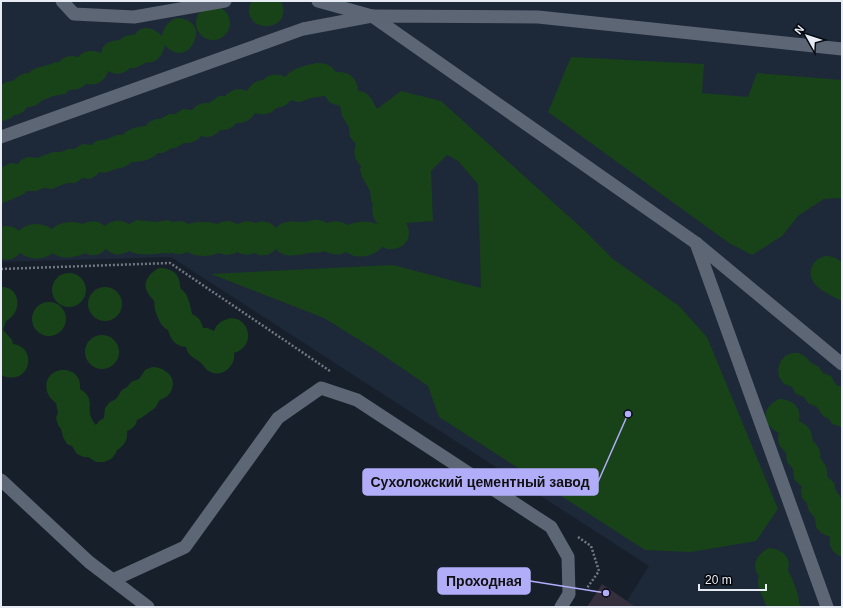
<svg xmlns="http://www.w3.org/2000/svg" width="843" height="608" font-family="Helvetica,sans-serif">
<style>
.built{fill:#1d2839}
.green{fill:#184319}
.building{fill:#352e3c}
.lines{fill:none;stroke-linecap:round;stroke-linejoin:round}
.path{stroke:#717882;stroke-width:2.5;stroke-dasharray:2 2;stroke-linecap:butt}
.lane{stroke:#5d6675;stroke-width:13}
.leader{fill:none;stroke:#b2adf9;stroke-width:1.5}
.callout-dot{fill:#b2adf9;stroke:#06090e;stroke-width:1.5}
.callout{fill:#b2adf9;stroke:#b2adf9;stroke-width:1.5}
.callout-label{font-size:14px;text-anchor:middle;font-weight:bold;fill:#111}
</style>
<rect width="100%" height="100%" fill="#171f2b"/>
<polygon class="built" points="1,1 842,1 842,607 636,607 627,601 649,566 171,257 1,262"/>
<g class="green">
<path d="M251,1h30c15,32 -43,35 -30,0z"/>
<circle cx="213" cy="23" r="17"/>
<path d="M176,18c39,0 13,55 -11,27 -2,8 -5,15 -13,17 -2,1 -5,0 -7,1 -5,3 -8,5 -15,5 -6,7 -14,7 -22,3 -3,11 -12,15 -22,13 -5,5 -10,6 -17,6 -4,6 -9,4 -15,6 -5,1 -7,4 -12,4 -4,5 -9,7 -15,7 -3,5 -7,8 -13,8 -4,4 -8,6 -13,6v-35c3,-4 8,-5 12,-5 5,-5 9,-8 16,-8 5,-5 8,-5 15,-7 6,-1 8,-4 15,-4 5,-6 12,-7 19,-5 6,-7 14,-8 23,-4 2,-10 10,-13 19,-13 5,-6 10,-4 15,-6 1,-1 2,-2 3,-3 8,-6 17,-2 24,5 2,-9 5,-14 14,-18z"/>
<polygon points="571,57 704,64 702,93 748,97 757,73 842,80 842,198 824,199 799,215 782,236 752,255 729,243 548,112"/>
<path d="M317,63c9,0 14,2 19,9 13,-1 22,6 22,19 11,0 14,9 19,18l24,-18 40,10 144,130 28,28 66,47 28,31 71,172 -22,32 -65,11 -46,-2 -206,-133 -11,-31 -51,-35 -53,-33 -113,-44 182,-9 88,23 -3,-104 -20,-23 -11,-6 -16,16 2,50 -27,2c10,17 -7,32 -24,24 -8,10 -25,13 -36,5 -8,4 -13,3 -22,-1 -7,3 -9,1 -15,2 -11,2 -25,6 -33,-4 -6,7 -14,8 -22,4 -6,3 -11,2 -17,-1 -6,3 -11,4 -18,1 -10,4 -23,4 -32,-1 -6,3 -9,2 -16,1 -14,-1 -27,5 -42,-2 -8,5 -16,5 -23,-2 -6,7 -14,8 -21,4 -10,5 -23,7 -33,0 -8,8 -23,7 -32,0 -5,6 -11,8 -19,6v-32c6,-2 13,-1 18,4 8,-9 23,-9 33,-2 6,-7 23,-9 30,-5 9,-4 16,-4 23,2 8,-7 16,-6 24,-2l8,-4 20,2 11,-2 4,2 10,-1 7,3c6,-3 21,-3 28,0 8,-4 13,-4 20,0 7,-3 12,-4 18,-1 7,-3 16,-2 21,5 7,-9 20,-6 29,-6 4,0 8,-3 13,-2 3,0 6,2 9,3 8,-3 14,-2 21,2 9,-4 20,-5 29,-1 -4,-7 -6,-11 -4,-20l-2,-3 -1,-10 -8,-14 -2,-8 1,-3c-7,-7 -8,-13 -5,-22l-6,-7 -1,-10 -7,-11 -2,-10 -10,-3 -5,-7c-4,1 -10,1 -14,2 -9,3 -10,6 -20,2 -8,9 -8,5 -16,9 -1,0 -1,2 -2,2 -5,4 -12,4 -18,2 -4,7 -10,10 -19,10 -4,6 -9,7 -16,7 -5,7 -12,8 -19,6l-4,4 -7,3h-6l-8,5h-4l-9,5h-5c-6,7 -18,9 -27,9 -5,6 -9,5 -15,7 -7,2 -9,5 -17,3l-2,3 -7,4 -7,-1 -8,5h-8l-15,6 -9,-1 -7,3h-9l-3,3 -23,10v-36l9,-5 8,1 3,-4 7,-3 9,1 16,-6h8l7,-3h6l9,-5 9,1c4,-6 9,-4 15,-6 7,-2 7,-5 16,-4 4,-6 16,-9 23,-9l3,-4 7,-3h4l9,-5h6l8,-5 9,1 4,-4 7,-3h6l10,-7h6c6,-6 13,-9 22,-5 3,-6 9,-11 16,-11 6,-6 15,-7 22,-3 8,-10 20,-11 32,-14z"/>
<path d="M824,256c8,0 13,1 18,7v38c-12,-6 -35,-15 -31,-32 2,-7 7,-10 13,-13z"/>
<path d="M159,268c9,0 18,3 20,12 1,3 1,7 2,9 2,2 5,4 6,7 2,5 4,12 5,18 7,3 9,7 11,14h4l7,3c2,-5 5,-9 11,-11 21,-10 35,25 9,33 2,12 -11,25 -23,19 -6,-2 -8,-8 -11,-10 -7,-5 -12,-6 -14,-15 -11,-1 -15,-7 -18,-17 -8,-4 -10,-12 -13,-20 -1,-3 0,-7 -1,-9 -1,-2 -5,-5 -6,-8 -7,-11 2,-20 11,-25z"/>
<circle cx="69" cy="290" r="17"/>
<circle cx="105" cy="304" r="17"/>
<path d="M1,287c20,0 22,25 5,34l-3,9 9,10 1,4c26,3 17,44 -12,31z"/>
<circle cx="49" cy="319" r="17"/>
<circle cx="102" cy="352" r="17"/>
<polygon points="792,353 799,353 806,357 811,363 819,367 823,373 831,376 836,385 842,387 842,430 841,427 832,424 829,419 823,416 817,407 808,403 804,397 796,394 792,387 784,384 779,377 778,370 780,362 785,356"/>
<path d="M152,367c14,0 27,12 18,26 -3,4 -6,5 -10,7 -2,2 -3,5 -5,8 -4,3 -13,10 -18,12 -1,6 -5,9 -10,11 1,9 -3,15 -10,19l-1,3 -5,6 -7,3h-8l-8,-5h-4l-7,-3 -5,-8 -5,-2 -4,-7 -2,-8 -3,-4 -2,-7 2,-5 -2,-10c-4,-3 -8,-7 -9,-12 -6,-26 36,-29 33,-2 16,9 6,19 12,30 1,2 2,4 4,6l3,-4 5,-3 1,-10 5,-6 6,-3 6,-9 5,-3 4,-5 8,-3 6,-9z"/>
<path d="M779,399c13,0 23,8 20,22 5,3 10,5 12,11 1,3 1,7 2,9 4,5 9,9 7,17 5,5 8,11 7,18l7,7 2,8 4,5 2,8v53c-9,-4 -14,-10 -12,-20l-9,-4 -5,-6 -1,-9 -6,-7 -2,-8 -5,-5 -1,-8 1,-3 -8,-8 -1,-10 -6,-7 -1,-9 -7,-8 -1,-7 1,-5c-18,-9 -18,-25 0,-34z"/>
<path d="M769,548c13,1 23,9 19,23 4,5 12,26 11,32l3,4h-36c-2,-12 -11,-18 -7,-31 -9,-11 -1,-23 10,-28z"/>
</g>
<polygon class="building" points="602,584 627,601 636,607 587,607"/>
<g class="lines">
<g class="path">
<polyline points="1,269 170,263 330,371"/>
<polyline points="578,537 591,546 599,571 587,588"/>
</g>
<g class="lane">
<polyline points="62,1 74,14 134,17 225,1"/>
<polyline points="318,1 372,16 696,243 842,364"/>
<polyline points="1,137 303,29 372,16 538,17 842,49"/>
<polyline points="696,243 827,607"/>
<polyline points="1,480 89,562 148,607"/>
<polyline points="113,580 185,547 278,418 321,388 357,400 551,527 568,557 569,594 561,607"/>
</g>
</g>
<path class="leader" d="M628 414L598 482M606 593L530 581"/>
<g class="callout-dot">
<circle cx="628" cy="414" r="4"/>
<circle cx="606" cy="593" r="4"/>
</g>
<g class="callout">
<rect x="363" y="469" width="235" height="26" rx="4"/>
<rect x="438" y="568" width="92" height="26" rx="4"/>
</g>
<g class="callout-label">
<text x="480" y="487">Сухоложский цементный завод</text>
<text x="484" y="586">Проходная</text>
</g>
<rect width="843" height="608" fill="none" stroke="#e6ebf4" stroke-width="4"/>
<g transform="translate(807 36) rotate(309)" stroke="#06090e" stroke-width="3" paint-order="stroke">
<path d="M0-3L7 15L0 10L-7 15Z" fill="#e6ebf4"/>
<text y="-6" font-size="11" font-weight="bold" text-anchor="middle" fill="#e6ebf4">N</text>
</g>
<path d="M699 584v6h67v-6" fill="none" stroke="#e6ebf4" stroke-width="2"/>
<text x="705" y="584" font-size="12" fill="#e6ebf4" stroke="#06090e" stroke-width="3" paint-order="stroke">20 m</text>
</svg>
